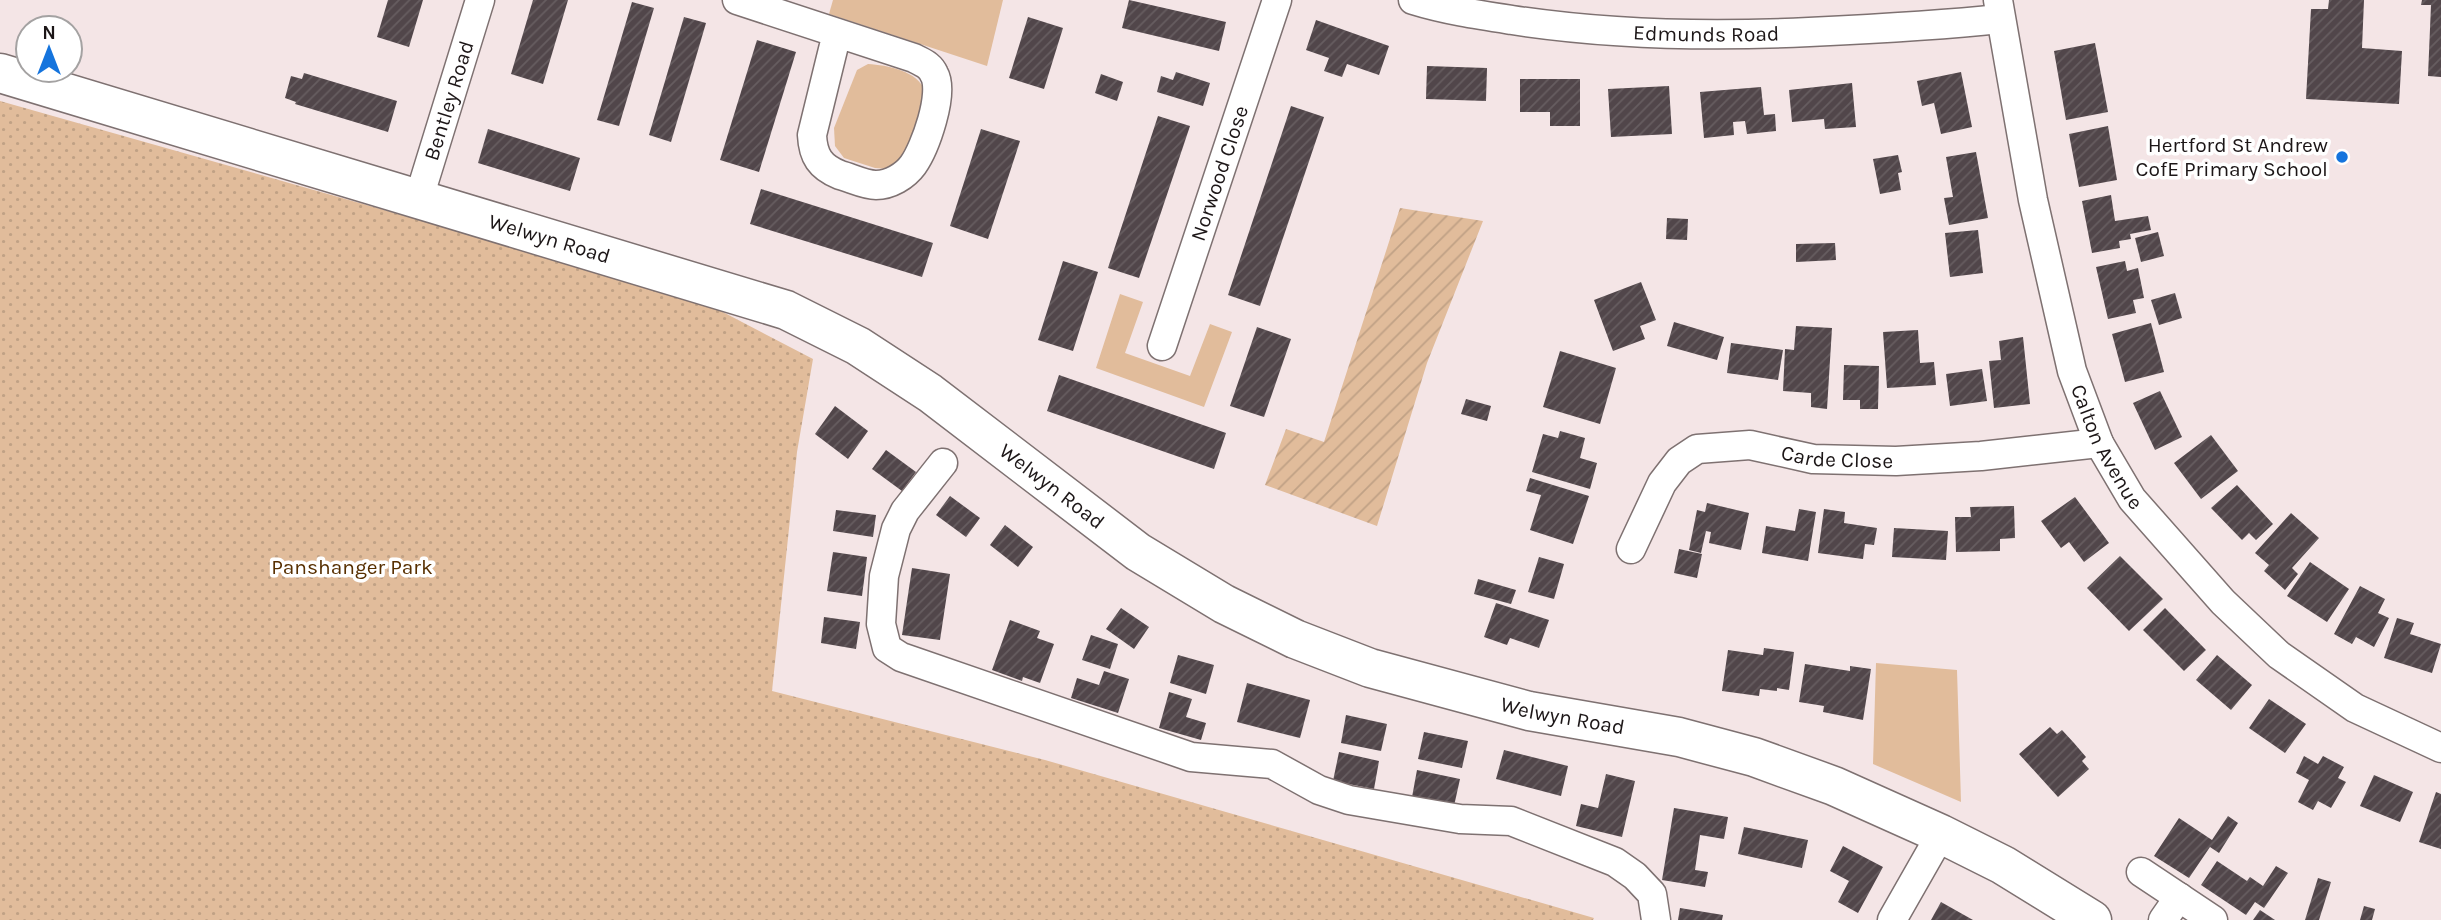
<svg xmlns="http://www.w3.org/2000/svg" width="2441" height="920" font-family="Karla,sans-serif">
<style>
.grass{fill:#e1bc9b}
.park{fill:url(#park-dots)}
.garden{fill:url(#garden-furrows)}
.building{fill:url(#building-hatch)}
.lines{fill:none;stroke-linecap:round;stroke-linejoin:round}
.minor-casing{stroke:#7e7171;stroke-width:31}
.secondary-casing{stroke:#7e7171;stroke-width:41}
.minor{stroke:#fff;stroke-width:28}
.secondary{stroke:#fff;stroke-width:38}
.poi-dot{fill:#1574dd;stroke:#fff;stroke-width:2.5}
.labels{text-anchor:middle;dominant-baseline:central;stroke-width:7;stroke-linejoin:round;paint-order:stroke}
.street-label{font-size:21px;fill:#1c1617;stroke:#fff}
.poi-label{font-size:21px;fill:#1c1617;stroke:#fff;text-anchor:end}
.park-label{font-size:21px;fill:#572f00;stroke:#fff}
</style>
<defs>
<pattern id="park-dots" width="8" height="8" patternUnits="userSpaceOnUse" patternTransform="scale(1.75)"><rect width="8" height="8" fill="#e1bc9b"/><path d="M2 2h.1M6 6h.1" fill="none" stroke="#c0a185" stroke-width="1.8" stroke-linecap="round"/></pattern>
<pattern id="garden-furrows" width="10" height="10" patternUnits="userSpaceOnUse" patternTransform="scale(1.75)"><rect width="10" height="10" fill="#e1bc9b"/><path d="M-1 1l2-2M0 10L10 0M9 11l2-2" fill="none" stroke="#c0a185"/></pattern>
<pattern id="building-hatch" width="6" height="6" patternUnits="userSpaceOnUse" patternTransform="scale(1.75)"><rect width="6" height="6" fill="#51464a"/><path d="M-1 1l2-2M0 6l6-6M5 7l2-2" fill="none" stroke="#665d60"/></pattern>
</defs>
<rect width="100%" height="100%" fill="#f4e5e6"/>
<g class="grass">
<polygon points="833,0 1003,0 987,66 829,14"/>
<path d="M868,64c19,1 50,7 57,27l-19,67 -18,11 -13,-1 -31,-10 -9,-12 -1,-18 23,-58z"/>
<polygon points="1120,294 1143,302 1125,353 1190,376 1210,324 1232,332 1204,407 1096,368"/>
<polygon points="1876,663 1957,670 1961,802 1873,764"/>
</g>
<polygon class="park" points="0,101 698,299 813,359 797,452 772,691 1045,760 1594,918 1593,920 0,920"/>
<polygon class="garden" points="1400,208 1483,221 1427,363 1377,526 1265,485 1286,429 1324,442"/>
<g class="building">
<polygon points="388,0 423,0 409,47 377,37"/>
<polygon points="533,0 568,0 543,84 511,74"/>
<polygon points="1129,0 1226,22 1219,51 1122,28"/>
<polygon points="2329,0 2364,0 2362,48 2402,51 2399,104 2306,99 2311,9 2328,9"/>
<polygon points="2422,0 2441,0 2441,77 2428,76 2431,5 2421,5"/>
<polygon points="632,2 654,8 619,126 597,120"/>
<polygon points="684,17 706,23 671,142 649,135"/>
<polygon points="1028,17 1063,28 1044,89 1009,78"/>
<polygon points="1316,20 1389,46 1379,75 1347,64 1342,77 1324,71 1329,58 1306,50"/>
<polygon points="757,40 796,52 759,172 720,160"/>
<polygon points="2095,43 2108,112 2066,120 2054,51"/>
<polygon points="1427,66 1487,68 1486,101 1426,99"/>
<polygon points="1176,72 1210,83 1203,106 1157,92 1161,76 1173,80"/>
<polygon points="1961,72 1972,127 1941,134 1934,103 1922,106 1917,81"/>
<polygon points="304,73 397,101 388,132 295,104 296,102 285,98 291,76 302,79"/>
<polygon points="1101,74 1123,82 1117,101 1095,93"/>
<polygon points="1520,79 1580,79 1580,126 1550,126 1550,112 1520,112"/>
<polygon points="1852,83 1856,127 1825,129 1824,119 1792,122 1789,90"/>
<polygon points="1669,86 1672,134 1611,137 1608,89"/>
<polygon points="1761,87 1764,115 1775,114 1776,131 1747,134 1745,121 1733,122 1734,135 1704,138 1700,92"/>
<polygon points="1291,106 1324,117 1260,306 1228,295"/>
<polygon points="1158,116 1190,126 1139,278 1108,268"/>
<polygon points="2108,126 2117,180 2079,187 2069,134"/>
<polygon points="488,129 580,158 570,191 478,163"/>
<polygon points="981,129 1020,141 988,239 950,226"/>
<polygon points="1976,152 1988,218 1949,225 1944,198 1953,197 1946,157"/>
<polygon points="1898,155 1902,172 1898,173 1901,190 1880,194 1873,159"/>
<polygon points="761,189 933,243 922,277 750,224"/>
<polygon points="2111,195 2115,221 2148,216 2151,230 2130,234 2131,239 2119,241 2120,248 2092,253 2082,201"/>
<polygon points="1667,218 1688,219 1687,240 1666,239"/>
<polygon points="1978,230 1983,273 1950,277 1945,233"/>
<polygon points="2158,232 2164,256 2141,262 2135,238"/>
<polygon points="1835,243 1836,260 1796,262 1796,244"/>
<polygon points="1063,261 1098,272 1073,351 1038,340"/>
<polygon points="2125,261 2127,271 2138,268 2144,298 2133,300 2136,313 2108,319 2096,267"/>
<polygon points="1641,282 1656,320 1640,326 1645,339 1613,351 1594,300"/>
<polygon points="2175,293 2182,318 2159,325 2151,300"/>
<polygon points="1674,322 1724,337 1717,360 1667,346"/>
<polygon points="2151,323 2164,372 2125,382 2112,334"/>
<polygon points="1796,326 1832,328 1827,409 1811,407 1811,393 1783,391 1785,349 1794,350"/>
<polygon points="1257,327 1291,339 1264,417 1230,406"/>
<polygon points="1918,330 1920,363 1934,362 1936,385 1887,388 1883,332"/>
<polygon points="2023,337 2030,404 1994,408 1989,361 2001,360 1999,341"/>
<polygon points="1731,343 1783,350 1778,380 1727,373"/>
<polygon points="1560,351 1616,368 1600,424 1543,407"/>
<polygon points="1844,365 1879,366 1878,409 1860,409 1860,400 1843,400"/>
<polygon points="1982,369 1987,401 1950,406 1946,374"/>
<polygon points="1059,375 1226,433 1214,469 1047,411"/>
<polygon points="2160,391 2182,437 2155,450 2133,403"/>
<polygon points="1466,399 1491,406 1487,421 1461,414"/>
<polygon points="835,406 868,431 848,459 815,434"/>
<polygon points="1560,431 1585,438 1580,458 1597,463 1590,489 1532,472 1543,434 1558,438"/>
<polygon points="2211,435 2238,471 2201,499 2174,463"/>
<polygon points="886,450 916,472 902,491 872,469"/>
<polygon points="1530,478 1589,496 1573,544 1530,530 1541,495 1526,491"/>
<polygon points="2237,485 2273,524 2256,540 2249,533 2242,540 2211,508"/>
<polygon points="950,496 980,518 966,537 936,515"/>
<polygon points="2075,497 2109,543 2084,562 2069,542 2061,548 2041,521"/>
<polygon points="1707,503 1749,513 1741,550 1709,543 1711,532 1706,531 1701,553 1689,550 1697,510 1705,512"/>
<polygon points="2014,506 2015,538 2000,539 2000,551 1956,552 1955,517 1971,517 1970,507"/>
<polygon points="1799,509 1816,512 1808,561 1762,553 1766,526 1795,531"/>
<polygon points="1824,509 1845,512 1844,523 1877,528 1874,545 1865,544 1863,559 1818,553"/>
<polygon points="836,510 876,515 873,537 833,531"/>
<polygon points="2291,513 2319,538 2292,568 2298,574 2285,590 2264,571 2269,565 2255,553"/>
<polygon points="1005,525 1033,547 1018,567 990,545"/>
<polygon points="1894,528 1948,531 1946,560 1892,557"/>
<polygon points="1679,549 1702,554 1697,578 1674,573"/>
<polygon points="833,552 867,557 862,596 827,591"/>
<polygon points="2120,556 2163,599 2129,631 2087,588"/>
<polygon points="1539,557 1564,564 1554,599 1528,592"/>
<polygon points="2310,562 2349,589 2327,622 2287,596"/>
<polygon points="912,568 950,574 940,640 902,635"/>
<polygon points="1478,579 1516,590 1511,604 1474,594"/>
<polygon points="2360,586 2385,599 2378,613 2389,618 2374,647 2356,637 2352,644 2334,634"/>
<polygon points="1496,603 1549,620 1539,648 1510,638 1507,645 1484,637"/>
<polygon points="1121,608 1149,627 1134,649 1106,629"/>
<polygon points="2165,608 2206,650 2184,671 2143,630"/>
<polygon points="824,617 860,622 856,649 821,643"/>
<polygon points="2397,618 2414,623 2410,634 2441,644 2432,673 2384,658"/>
<polygon points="1010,620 1040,631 1037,638 1054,644 1040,683 1023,677 1022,681 992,670"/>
<polygon points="1091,635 1118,644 1110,669 1082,660"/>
<polygon points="1764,648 1794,652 1789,690 1777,688 1777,691 1760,689 1759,696 1722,691 1728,650 1763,655"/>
<polygon points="1178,655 1214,665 1206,694 1170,683"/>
<polygon points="2217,655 2252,685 2231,710 2196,680"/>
<polygon points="1805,664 1850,671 1850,666 1871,669 1863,720 1823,712 1824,706 1799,702"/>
<polygon points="1104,671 1129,679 1118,713 1071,698 1077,678 1099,685"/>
<polygon points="1247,683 1310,700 1300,738 1237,722"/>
<polygon points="1169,692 1192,699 1186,717 1206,723 1201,740 1159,728"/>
<polygon points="2269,699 2306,724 2285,753 2249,728"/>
<polygon points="1346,715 1387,724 1381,751 1341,743"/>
<polygon points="2050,727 2057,734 2062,730 2074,743 2086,757 2082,761 2089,769 2058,797 2019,754"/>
<polygon points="1424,732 1468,741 1462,768 1418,759"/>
<polygon points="1504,750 1568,766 1561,796 1496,779"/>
<polygon points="1339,752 1379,761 1374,789 1333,781"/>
<polygon points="2304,756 2318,764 2323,756 2344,767 2338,778 2346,782 2331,808 2318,801 2313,810 2298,802 2309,780 2296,773"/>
<polygon points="1417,770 1460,779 1454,806 1412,797"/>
<polygon points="1606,774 1635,781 1622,837 1576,826 1581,804 1598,808"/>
<polygon points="2374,775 2413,792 2400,822 2360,806"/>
<polygon points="2436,792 2441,794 2441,849 2419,842"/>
<polygon points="1674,808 1728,817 1724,839 1700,835 1695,870 1708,872 1705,887 1662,880"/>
<polygon points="2228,816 2238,823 2219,853 2210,847 2189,878 2154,856 2179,818 2212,840"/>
<polygon points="1744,827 1808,840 1802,868 1738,854"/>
<polygon points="1843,846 1883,867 1858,913 1838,902 1849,881 1830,871"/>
<polygon points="2217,861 2247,881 2250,877 2263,886 2276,866 2288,873 2264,908 2255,902 2246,915 2201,885"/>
<polygon points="2318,878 2331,882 2319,920 2305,920"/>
<polygon points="1941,902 1973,920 1931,920"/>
<polygon points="2364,906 2375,909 2372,920 2360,920"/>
<polygon points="1680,908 1723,915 1722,920 1678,920"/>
<polygon points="2260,910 2275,920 2253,920"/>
</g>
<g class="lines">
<g class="minor-casing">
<g id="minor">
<path d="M737,0l177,58c9,5 16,7 20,16 11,19 -9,74 -21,91 -8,11 -23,20 -37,20 -11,0 -25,-7 -36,-10 -20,-8 -27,-19 -28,-40l25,-102"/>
<path id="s1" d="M1413,0c32,10 66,15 99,20 99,15 197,17 297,12 64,-3 127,-6 190,-13"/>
<path id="s2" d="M1998,0l35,200 39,171 27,72 33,56 91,103 56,53 76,53 86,40"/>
<path id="s3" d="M418,201l62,-201"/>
<path id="s4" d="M1162,346l115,-346"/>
<polyline points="943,463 905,511 896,529 884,576 881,624 887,648 901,657 1191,757 1272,764 1319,790 1349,800 1460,819 1511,821 1615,862 1635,876 1652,894 1656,920"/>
<path id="s5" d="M1631,549l31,-66 17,-22 18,-12 53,-4 63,14 83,2 85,-5 118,-13"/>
<polyline points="2141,872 2213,920"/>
<polyline points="1892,920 1941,834"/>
<polyline points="2163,920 2179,897"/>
</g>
</g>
<g class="secondary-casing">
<g id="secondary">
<path id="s6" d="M0,73l786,237 72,36 72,47 208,159 86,52 71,35 75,29 159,43 150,26 75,20 80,29 107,48 62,31 89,55"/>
</g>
</g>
<use href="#minor" class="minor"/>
<use href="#secondary" class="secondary"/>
</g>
<circle class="poi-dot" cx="2342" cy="157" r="7"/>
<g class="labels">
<g class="street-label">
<text stroke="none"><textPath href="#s1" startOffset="296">Edmunds Road</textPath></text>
<text stroke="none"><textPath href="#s3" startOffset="105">Bentley Road</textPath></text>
<text stroke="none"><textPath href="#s4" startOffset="182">Norwood Close</textPath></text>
<text stroke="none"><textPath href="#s6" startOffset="574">Welwyn Road</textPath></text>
<text stroke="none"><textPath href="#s2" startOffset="462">Calton Avenue</textPath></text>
<text stroke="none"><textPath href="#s5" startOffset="264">Carde Close</textPath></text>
<text stroke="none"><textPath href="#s6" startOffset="1141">Welwyn Road</textPath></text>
<text stroke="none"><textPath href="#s6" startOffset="1708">Welwyn Road</textPath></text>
</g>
<g class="poi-label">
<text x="2328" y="145">Hertford St Andrew<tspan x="2328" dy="24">CofE Primary School</tspan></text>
</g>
<g class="park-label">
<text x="352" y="567">Panshanger Park</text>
</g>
</g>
<g transform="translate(49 49)"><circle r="33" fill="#ffffff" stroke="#a4a2a2" stroke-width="2"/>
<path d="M0-5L12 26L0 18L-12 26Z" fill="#1574dd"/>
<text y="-10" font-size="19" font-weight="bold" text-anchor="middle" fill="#1c1617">N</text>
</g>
</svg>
